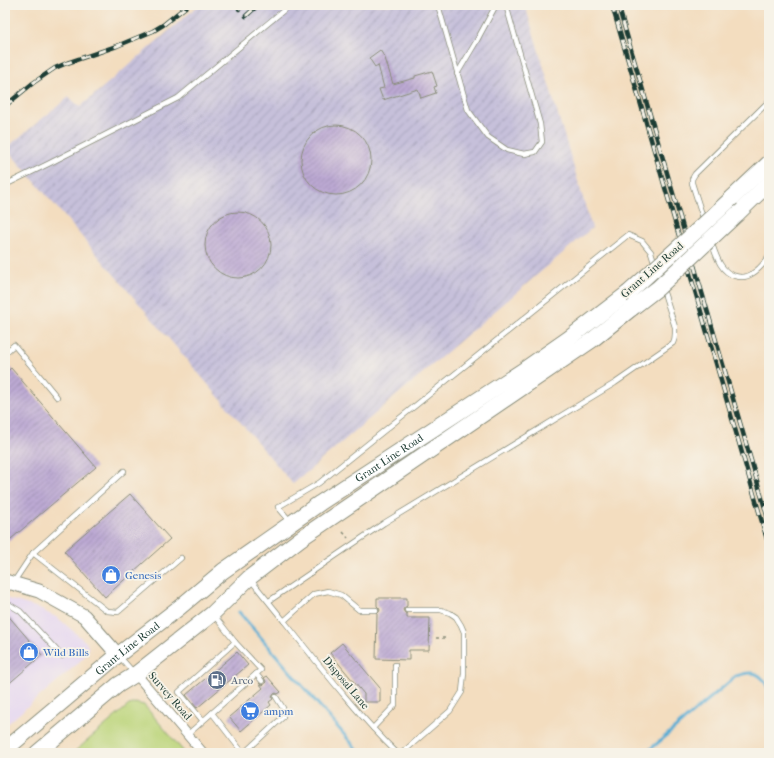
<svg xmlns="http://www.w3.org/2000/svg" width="774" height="758" font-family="'IM FELL French Canon',serif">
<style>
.built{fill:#e3d3f2}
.industrial{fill:url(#industrial-furrows)}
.grass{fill:#bbd479;stroke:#6d8856}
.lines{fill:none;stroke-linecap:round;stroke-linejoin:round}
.stream{stroke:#58add4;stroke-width:3}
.building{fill:url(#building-hatch)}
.service-casing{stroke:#898d7a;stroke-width:6}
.minor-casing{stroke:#898d7a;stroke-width:11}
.secondary-casing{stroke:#898d7a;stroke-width:15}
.primary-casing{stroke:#898d7a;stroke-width:17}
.path{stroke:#898d7a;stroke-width:1.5;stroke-dasharray:3 3;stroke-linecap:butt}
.service{stroke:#fff;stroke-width:4.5}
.minor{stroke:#fff;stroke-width:9}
.secondary{stroke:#fff;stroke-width:13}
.primary{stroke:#fff;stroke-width:15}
.rail-casing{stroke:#1f3d34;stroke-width:4.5}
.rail{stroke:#f7f3e8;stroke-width:3;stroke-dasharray:9;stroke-linecap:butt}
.primary-bridge-casing{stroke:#898d7a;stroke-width:17;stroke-linecap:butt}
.primary-bridge{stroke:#fff;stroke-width:15}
.labels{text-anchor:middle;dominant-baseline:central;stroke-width:3.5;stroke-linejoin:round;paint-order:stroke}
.street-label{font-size:11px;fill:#1f3d34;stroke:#f7f3e8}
.shop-label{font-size:11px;fill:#366cbe;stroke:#f7f3e8;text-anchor:start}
.service-label{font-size:11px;fill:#4e5e75;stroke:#f7f3e8;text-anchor:start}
</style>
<defs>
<pattern id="industrial-furrows" width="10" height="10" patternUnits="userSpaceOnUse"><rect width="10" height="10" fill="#c6c0da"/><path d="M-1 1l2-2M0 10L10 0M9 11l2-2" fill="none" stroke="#a09db2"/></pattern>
<pattern id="building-hatch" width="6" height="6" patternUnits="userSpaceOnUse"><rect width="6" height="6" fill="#bca9d3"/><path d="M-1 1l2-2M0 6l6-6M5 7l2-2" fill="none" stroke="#988bac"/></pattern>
</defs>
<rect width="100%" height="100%" fill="#f7f3e8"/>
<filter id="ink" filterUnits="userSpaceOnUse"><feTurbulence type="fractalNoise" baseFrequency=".025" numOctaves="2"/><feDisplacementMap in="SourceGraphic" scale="8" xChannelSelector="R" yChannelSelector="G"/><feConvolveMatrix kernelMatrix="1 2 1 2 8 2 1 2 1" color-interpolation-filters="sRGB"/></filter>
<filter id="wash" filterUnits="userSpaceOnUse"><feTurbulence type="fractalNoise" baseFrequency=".012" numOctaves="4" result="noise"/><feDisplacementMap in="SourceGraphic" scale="16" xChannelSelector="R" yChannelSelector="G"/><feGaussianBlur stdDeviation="0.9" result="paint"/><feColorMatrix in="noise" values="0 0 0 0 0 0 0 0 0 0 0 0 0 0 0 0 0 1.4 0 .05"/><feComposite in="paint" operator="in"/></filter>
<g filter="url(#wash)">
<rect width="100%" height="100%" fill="#f3ddbf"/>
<polygon class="built" points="5,598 35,607 58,618 86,642 89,649 85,656 76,665 5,726"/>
<polygon class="industrial" points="199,5 525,5 592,228 293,484 6,148 69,97 80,107"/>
<polygon class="grass" points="135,703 144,705 185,753 73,753 129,705"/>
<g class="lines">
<g class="stream">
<polyline points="239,612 360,753"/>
<path d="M646,753l90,-77c4,-1 9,-3 13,-3 11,-1 17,9 20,18"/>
</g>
</g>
<g id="blocks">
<g class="building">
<polygon points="380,50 385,58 393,84 415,78 415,76 432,71 437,86 434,87 436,93 421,98 418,89 383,100 379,89 384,88 378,65 375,67 369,58"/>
<circle cx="336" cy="160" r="35"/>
<circle cx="238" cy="245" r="33"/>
<polygon points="11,368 96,467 5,544 5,373"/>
<polygon points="130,494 170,539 105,597 64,551"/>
<polygon points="377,598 407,598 407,606 404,608 403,610 405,613 407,614 407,618 430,618 429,650 409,650 409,660 376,659 377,614 379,612 380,610 379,608 377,606"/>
<polygon points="5,612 42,655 5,687"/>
<polygon points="342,643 380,688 380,702 364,702 364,694 330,653"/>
<polygon points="237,652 248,665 197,708 186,695"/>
<polygon points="267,676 281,692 278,694 276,693 274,694 272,697 273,699 269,702 271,705 241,731 229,717 263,688 259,683 262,685 265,684 266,681 264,678"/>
</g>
</g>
</g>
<g filter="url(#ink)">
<use href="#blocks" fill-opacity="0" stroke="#898d7a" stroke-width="1"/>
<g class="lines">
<g class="service-casing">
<g id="service">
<polyline points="438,5 468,110 488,137 507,150 524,154 535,152 542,142 540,124 506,5"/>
<polyline points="457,74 476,42 496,5"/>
<polyline points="5,185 48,164 178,98 290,5"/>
<polyline points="704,221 692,183 692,179 695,174 769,101"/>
<path d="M711,241c5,14 9,31 24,35 7,2 13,1 18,-3 6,-3 11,-10 16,-16"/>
<polyline points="5,353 14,345 57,397"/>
<polyline points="33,553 124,471"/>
<polyline points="250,579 284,621"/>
<polyline points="5,592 13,583 33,553 107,611 118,612 181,558"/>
<path d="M269,601l115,-78 231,-140 58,-40c3,-6 2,-10 2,-16l-24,-75 -9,-11 -14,-6 -309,248 -41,24 12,14"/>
<polyline points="5,602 20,611 62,656"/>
<path d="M376,610h-17l-18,-15 -13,-4 -14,3 -30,27c36,45 72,92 113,132"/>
<polyline points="214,615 235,642"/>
<polyline points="119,656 134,673"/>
<polyline points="256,674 262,681"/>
<polyline points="212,713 243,753"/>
<polyline points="373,728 395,705 395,665"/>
<polyline points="188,734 195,728 256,674 261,670 235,642 179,692 203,721"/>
<polyline points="244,753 283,717 283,708 276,697"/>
<polyline points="402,753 450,711 462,692 464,673 464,632 461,625 456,617 450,613 441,610 407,610"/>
</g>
</g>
<g class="minor-casing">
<polyline id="minor" points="136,674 203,753"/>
</g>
<g class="secondary-casing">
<polyline id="secondary" points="5,581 39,591 84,616 118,655"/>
</g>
<g class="primary-casing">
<g id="primary">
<polyline points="732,198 769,163"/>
<polyline points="737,214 769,183"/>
<path id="s1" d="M5,750l113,-95 62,-48 43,-36 97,-68 205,-134 43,-30 60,-46"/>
<polyline points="37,753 118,685 136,674 212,614 249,578 300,539 592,340 632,308"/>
</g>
</g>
<g class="path">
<polyline points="343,532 348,538"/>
<polyline points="436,638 445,638"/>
</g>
<use href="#service" class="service"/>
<use href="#minor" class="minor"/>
<use href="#secondary" class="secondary"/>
<use href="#primary" class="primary"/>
<g class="rail-casing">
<g id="rail">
<polyline points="612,5 769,546"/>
<polyline points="618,5 769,522"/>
<polyline points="239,9 243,5"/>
<polyline points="246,16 258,5"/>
<polyline points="5,106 33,83 55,68 67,63 117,46 153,31 163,25 188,5"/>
</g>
</g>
<use href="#rail" class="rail"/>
<g class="primary-bridge-casing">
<g id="primary-bridge">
<polyline points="628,293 701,227 732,198"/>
<polyline points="632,308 658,288 737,214"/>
</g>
</g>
<use href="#primary-bridge" class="primary-bridge"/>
</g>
</g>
<defs>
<g id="shop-disc" transform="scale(1)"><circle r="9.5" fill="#3f7fe0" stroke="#f7f3e8"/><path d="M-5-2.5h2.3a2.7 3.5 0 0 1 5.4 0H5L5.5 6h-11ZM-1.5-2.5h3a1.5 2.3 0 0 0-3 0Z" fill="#fff"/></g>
<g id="fuel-disc" transform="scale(1)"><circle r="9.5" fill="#5c6f8a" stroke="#f7f3e8"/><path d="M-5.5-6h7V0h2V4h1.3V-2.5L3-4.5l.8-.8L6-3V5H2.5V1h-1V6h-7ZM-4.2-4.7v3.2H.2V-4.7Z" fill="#fff"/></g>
<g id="supermarket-disc" transform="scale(1)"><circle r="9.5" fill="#3f7fe0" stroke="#f7f3e8"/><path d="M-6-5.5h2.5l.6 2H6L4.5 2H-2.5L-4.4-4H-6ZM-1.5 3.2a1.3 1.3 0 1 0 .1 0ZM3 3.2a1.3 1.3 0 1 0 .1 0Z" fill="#fff"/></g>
</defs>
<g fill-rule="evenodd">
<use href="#shop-disc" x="111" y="575"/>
<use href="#shop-disc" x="29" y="652"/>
<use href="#fuel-disc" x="217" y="680"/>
<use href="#supermarket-disc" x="250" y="711"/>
</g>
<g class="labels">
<g class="street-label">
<text transform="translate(652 270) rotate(-41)">Grant Line Road</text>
<text stroke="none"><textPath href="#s1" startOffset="483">Grant Line Road</textPath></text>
<text stroke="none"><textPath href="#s1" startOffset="159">Grant Line Road</textPath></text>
<text transform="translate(346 683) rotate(50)">Disposal Lane</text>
<text transform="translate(170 696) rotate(49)">Survey Road</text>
</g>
<g class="shop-label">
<text x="125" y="575">Genesis</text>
<text x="43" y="652">Wild Bills</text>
<text x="264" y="711">ampm</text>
</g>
<g class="service-label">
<text x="231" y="680">Arco</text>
</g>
</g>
<rect width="774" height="758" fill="none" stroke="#f7f3e8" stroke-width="20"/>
</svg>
